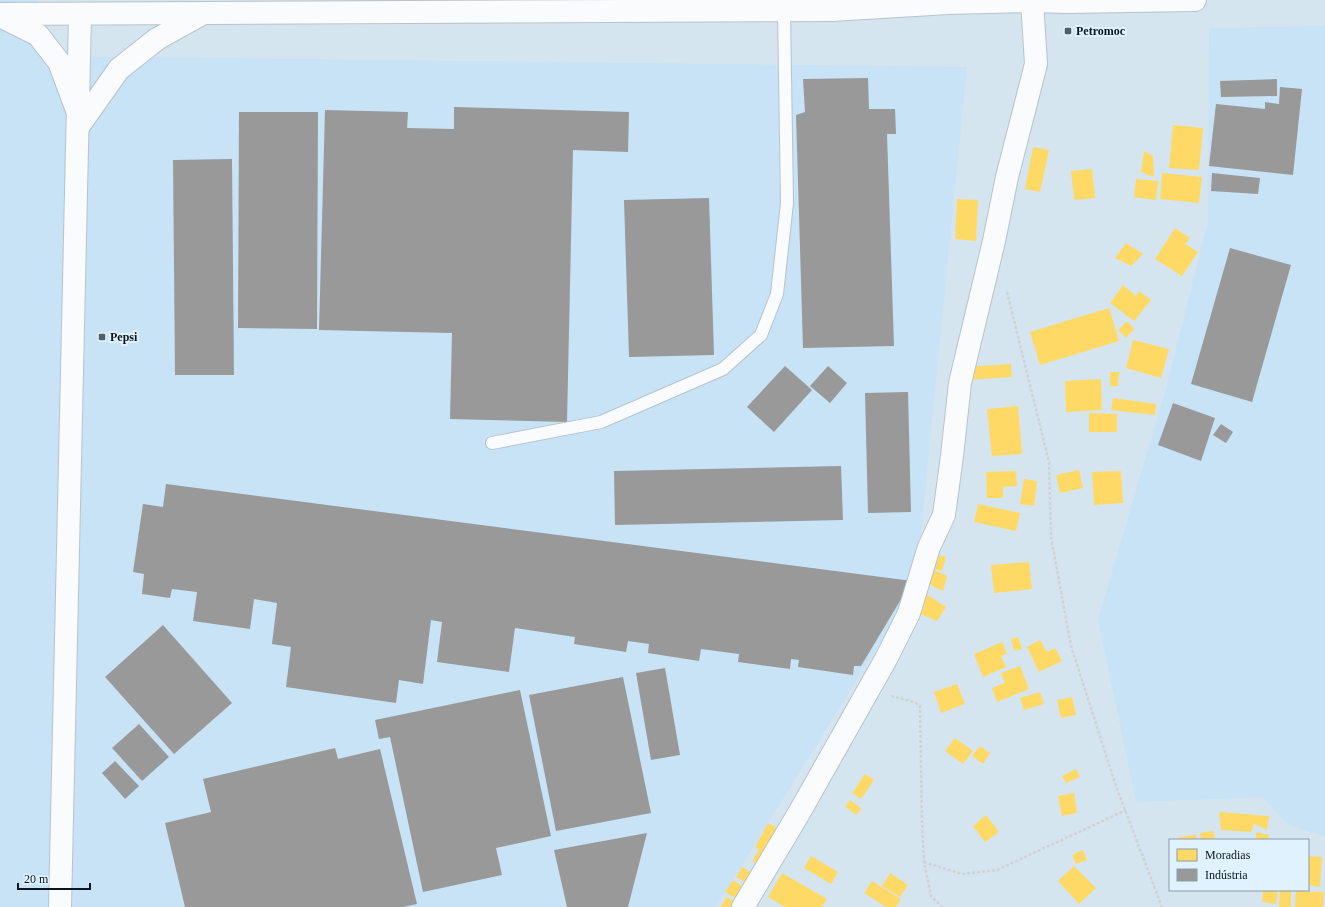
<svg xmlns="http://www.w3.org/2000/svg" width="1325" height="907" font-family="'Times New Roman',serif">
<style>
.built{fill:#c8e2f6}
.homes{fill:#ffd966}
.industry{fill:#999}
.lines{fill:none;stroke-linecap:round;stroke-linejoin:round}
.service-casing{stroke:#b7c3cc;stroke-width:14}
.minor-casing{stroke:#b7c3cc;stroke-width:24}
.secondary-casing{stroke:#b7c3cc;stroke-width:24}
.path{stroke:#ced2d6;stroke-width:2.5;stroke-dasharray:3 2;stroke-linecap:butt}
.service{stroke:#f9fbfd;stroke-width:12}
.minor{stroke:#f9fbfd;stroke-width:22}
.secondary{stroke:#f9fbfd;stroke-width:22}
.poi-dot{fill:#525e68;stroke:#e1f2ff;stroke-width:1.5}
.labels{text-anchor:middle;dominant-baseline:central;stroke-width:4;stroke-linejoin:round;paint-order:stroke}
.poi-label{font-size:12px;font-weight:bold;fill:#0c161e;stroke:#e1f2ff;text-anchor:start}
</style>
<rect width="100%" height="100%" fill="#d5e5f0"/>
<g class="built">
<polygon points="0,0 38,0 39,56 967,67 916,584 716,907 0,907"/>
<polygon points="1325,26 1325,836 1290,826 1262,797 1136,802 1098,620 1165,392 1208,221 1209,28"/>
</g>
<g class="homes">
<polygon points="1173,125 1203,128 1199,170 1169,168"/>
<polygon points="1033,147 1049,150 1040,192 1025,189"/>
<polygon points="1144,151 1153,156 1154,177 1141,172"/>
<polygon points="1092,169 1095,198 1074,200 1071,171"/>
<polygon points="1162,173 1202,177 1199,203 1160,199"/>
<polygon points="1136,179 1158,181 1156,200 1134,197"/>
<polygon points="957,199 978,200 976,241 955,239"/>
<polygon points="1175,228 1190,238 1185,244 1198,252 1182,276 1155,259"/>
<polygon points="1126,243 1143,254 1131,266 1115,258"/>
<polygon points="1123,285 1136,296 1139,291 1151,300 1134,321 1110,303"/>
<polygon points="1109,308 1119,341 1040,365 1030,332"/>
<polygon points="1127,321 1134,329 1126,338 1118,330"/>
<polygon points="1133,340 1169,349 1161,378 1126,368"/>
<polygon points="1011,364 1012,377 966,380 965,367"/>
<polygon points="1110,372 1119,372 1118,386 1110,386"/>
<polygon points="1101,379 1102,410 1066,412 1065,381"/>
<polygon points="1113,398 1156,404 1155,415 1111,410"/>
<polygon points="1018,406 1022,454 992,456 987,409"/>
<polygon points="1089,413 1117,414 1117,432 1089,432"/>
<polygon points="1079,470 1083,488 1060,493 1056,475"/>
<polygon points="1016,471 1017,486 1003,487 1003,498 987,498 986,472"/>
<polygon points="1121,471 1123,503 1094,505 1092,472"/>
<polygon points="1024,479 1037,481 1034,506 1020,504"/>
<polygon points="978,504 1020,513 1016,531 974,522"/>
<polygon points="931,553 946,557 942,571 928,567"/>
<polygon points="1029,562 1032,589 994,593 991,565"/>
<polygon points="928,567 947,576 943,591 924,582"/>
<polygon points="926,594 946,607 937,621 918,613"/>
<polygon points="1018,637 1022,649 1014,651 1011,639"/>
<polygon points="1040,640 1047,652 1055,648 1062,661 1039,672 1027,647"/>
<polygon points="1002,642 1007,654 1001,656 1006,667 983,677 974,654"/>
<polygon points="1020,666 1029,689 997,702 992,688 1005,683 1001,673"/>
<polygon points="957,684 965,704 941,713 934,692"/>
<polygon points="1040,692 1044,704 1024,710 1020,698"/>
<polygon points="1072,697 1076,715 1061,718 1057,700"/>
<polygon points="955,738 973,751 963,764 945,751"/>
<polygon points="980,746 990,753 983,764 972,756"/>
<polygon points="1076,769 1080,777 1066,783 1062,776"/>
<polygon points="865,774 874,780 861,799 852,793"/>
<polygon points="1074,793 1077,813 1062,816 1058,796"/>
<polygon points="850,800 861,808 857,815 845,807"/>
<polygon points="1219,812 1269,816 1267,830 1254,824 1251,832 1221,830"/>
<polygon points="986,815 999,832 985,842 973,826"/>
<polygon points="768,823 784,832 764,868 752,861 759,849 755,847"/>
<polygon points="1213,831 1215,840 1201,840 1200,833"/>
<polygon points="1256,832 1269,835 1268,840 1256,840"/>
<polygon points="1196,835 1197,840 1179,840 1179,837"/>
<polygon points="1083,850 1087,860 1076,864 1072,855"/>
<polygon points="811,856 838,872 831,884 804,868"/>
<polygon points="1308,856 1322,857 1320,887 1308,885"/>
<polygon points="1074,866 1096,888 1079,904 1058,881"/>
<polygon points="742,867 754,874 748,884 736,877"/>
<polygon points="782,873 827,899 822,907 785,907 768,897"/>
<polygon points="890,873 908,885 900,897 882,886"/>
<polygon points="733,880 744,887 737,899 725,892"/>
<polygon points="872,881 901,899 896,907 886,907 864,893"/>
<polygon points="1263,890 1278,890 1276,904 1262,902"/>
<polygon points="1280,890 1291,890 1291,907 1279,907"/>
<polygon points="1296,891 1324,892 1323,907 1295,907"/>
<polygon points="727,897 740,904 738,907 720,907"/>
</g>
<g class="industry">
<polygon points="868,78 869,109 895,109 896,134 887,134 894,346 803,348 796,115 805,112 803,79"/>
<polygon points="1277,79 1277,96 1221,97 1220,81"/>
<polygon points="1280,87 1302,89 1293,175 1209,166 1216,104 1265,109 1265,102 1279,104"/>
<polygon points="454,107 629,112 628,152 573,150 567,422 450,419 452,333 319,330 325,110 408,112 407,128 454,129"/>
<polygon points="239,112 318,112 317,329 238,328"/>
<polygon points="232,159 234,375 175,375 173,160"/>
<polygon points="1212,173 1260,178 1258,194 1211,191"/>
<polygon points="709,198 714,355 629,357 624,200"/>
<polygon points="1230,248 1291,265 1252,402 1191,384"/>
<polygon points="785,366 812,390 774,432 747,407"/>
<polygon points="828,366 847,383 830,403 810,386"/>
<polygon points="908,392 911,512 868,513 865,393"/>
<polygon points="1173,403 1215,418 1201,461 1158,445"/>
<polygon points="1221,424 1233,432 1226,443 1213,435"/>
<polygon points="841,466 843,520 615,525 614,471"/>
<polygon points="166,484 912,581 861,666 854,666 853,675 798,667 799,660 791,659 790,669 738,662 739,654 701,649 699,661 648,653 649,644 628,641 626,652 574,644 575,637 515,628 509,672 437,662 442,622 431,620 423,684 399,680 396,703 286,687 291,647 272,644 277,603 254,599 250,629 193,621 197,592 172,589 170,598 142,594 144,574 133,572 143,504 163,507"/>
<polygon points="163,625 232,703 174,754 105,677"/>
<polygon points="665,668 680,755 651,760 636,673"/>
<polygon points="623,677 651,813 556,831 529,695"/>
<polygon points="520,690 551,836 496,848 502,875 423,892 390,737 379,739 375,720"/>
<polygon points="139,724 169,757 142,781 112,748"/>
<polygon points="335,748 338,759 380,749 417,904 403,907 185,907 165,823 211,812 203,779"/>
<polygon points="115,761 139,786 125,799 102,773"/>
<polygon points="647,833 628,907 567,907 554,850"/>
</g>
<g class="lines">
<g class="service-casing">
<polyline id="service" points="492,443 601,422 723,369 761,335 777,294 787,203 784,10"/>
</g>
<g class="minor-casing">
<g id="minor">
<polyline points="60,907 80,14"/>
<polyline points="743,907 799,813 886,659 909,613 929,547 944,515 952,456 960,383 994,241 1007,177 1036,64 1032,1"/>
</g>
</g>
<g class="secondary-casing">
<g id="secondary">
<polyline points="0,14 832,10 948,3 1032,1 1068,2 1195,0"/>
<polyline points="0,16 38,35 59,62 78,113"/>
<polyline points="78,127 119,69 157,39 202,14"/>
</g>
</g>
<g class="path">
<polyline points="1007,292 1049,462 1051,537 1071,646 1117,789 1162,907"/>
<polyline points="891,696 914,702 920,706 922,821 924,862 931,896 942,907"/>
<polyline points="924,862 962,874 997,870 1126,810"/>
</g>
<use href="#service" class="service"/>
<use href="#minor" class="minor"/>
<use href="#secondary" class="secondary"/>
</g>
<g class="poi-dot">
<rect x="1064" y="27" width="8" height="8" rx="2"/>
<rect x="98" y="333" width="8" height="8" rx="2"/>
</g>
<g class="labels">
<g class="poi-label">
<text x="1076" y="31">Petromoc</text>
<text x="110" y="337">Pepsi</text>
</g>
</g>
<rect x="1169" y="839" width="140" height="52" fill="#e1f2ff" stroke="#8c9aa5"/>
<rect x="1177" y="849" width="20" height="12" fill="#ffd966" stroke="#8c9aa5"/>
<text x="1205" y="859" font-size="12" fill="#0c161e">Moradias</text>
<rect x="1177" y="869" width="20" height="12" fill="#999999" stroke="#8c9aa5"/>
<text x="1205" y="879" font-size="12" fill="#0c161e">Indústria</text>
<path d="M18 883v6h72v-6" fill="none" stroke="#0c161e" stroke-width="2"/>
<text x="24" y="883" font-size="12" fill="#0c161e" stroke="#e1f2ff" stroke-width="3" paint-order="stroke">20 m</text>
</svg>
